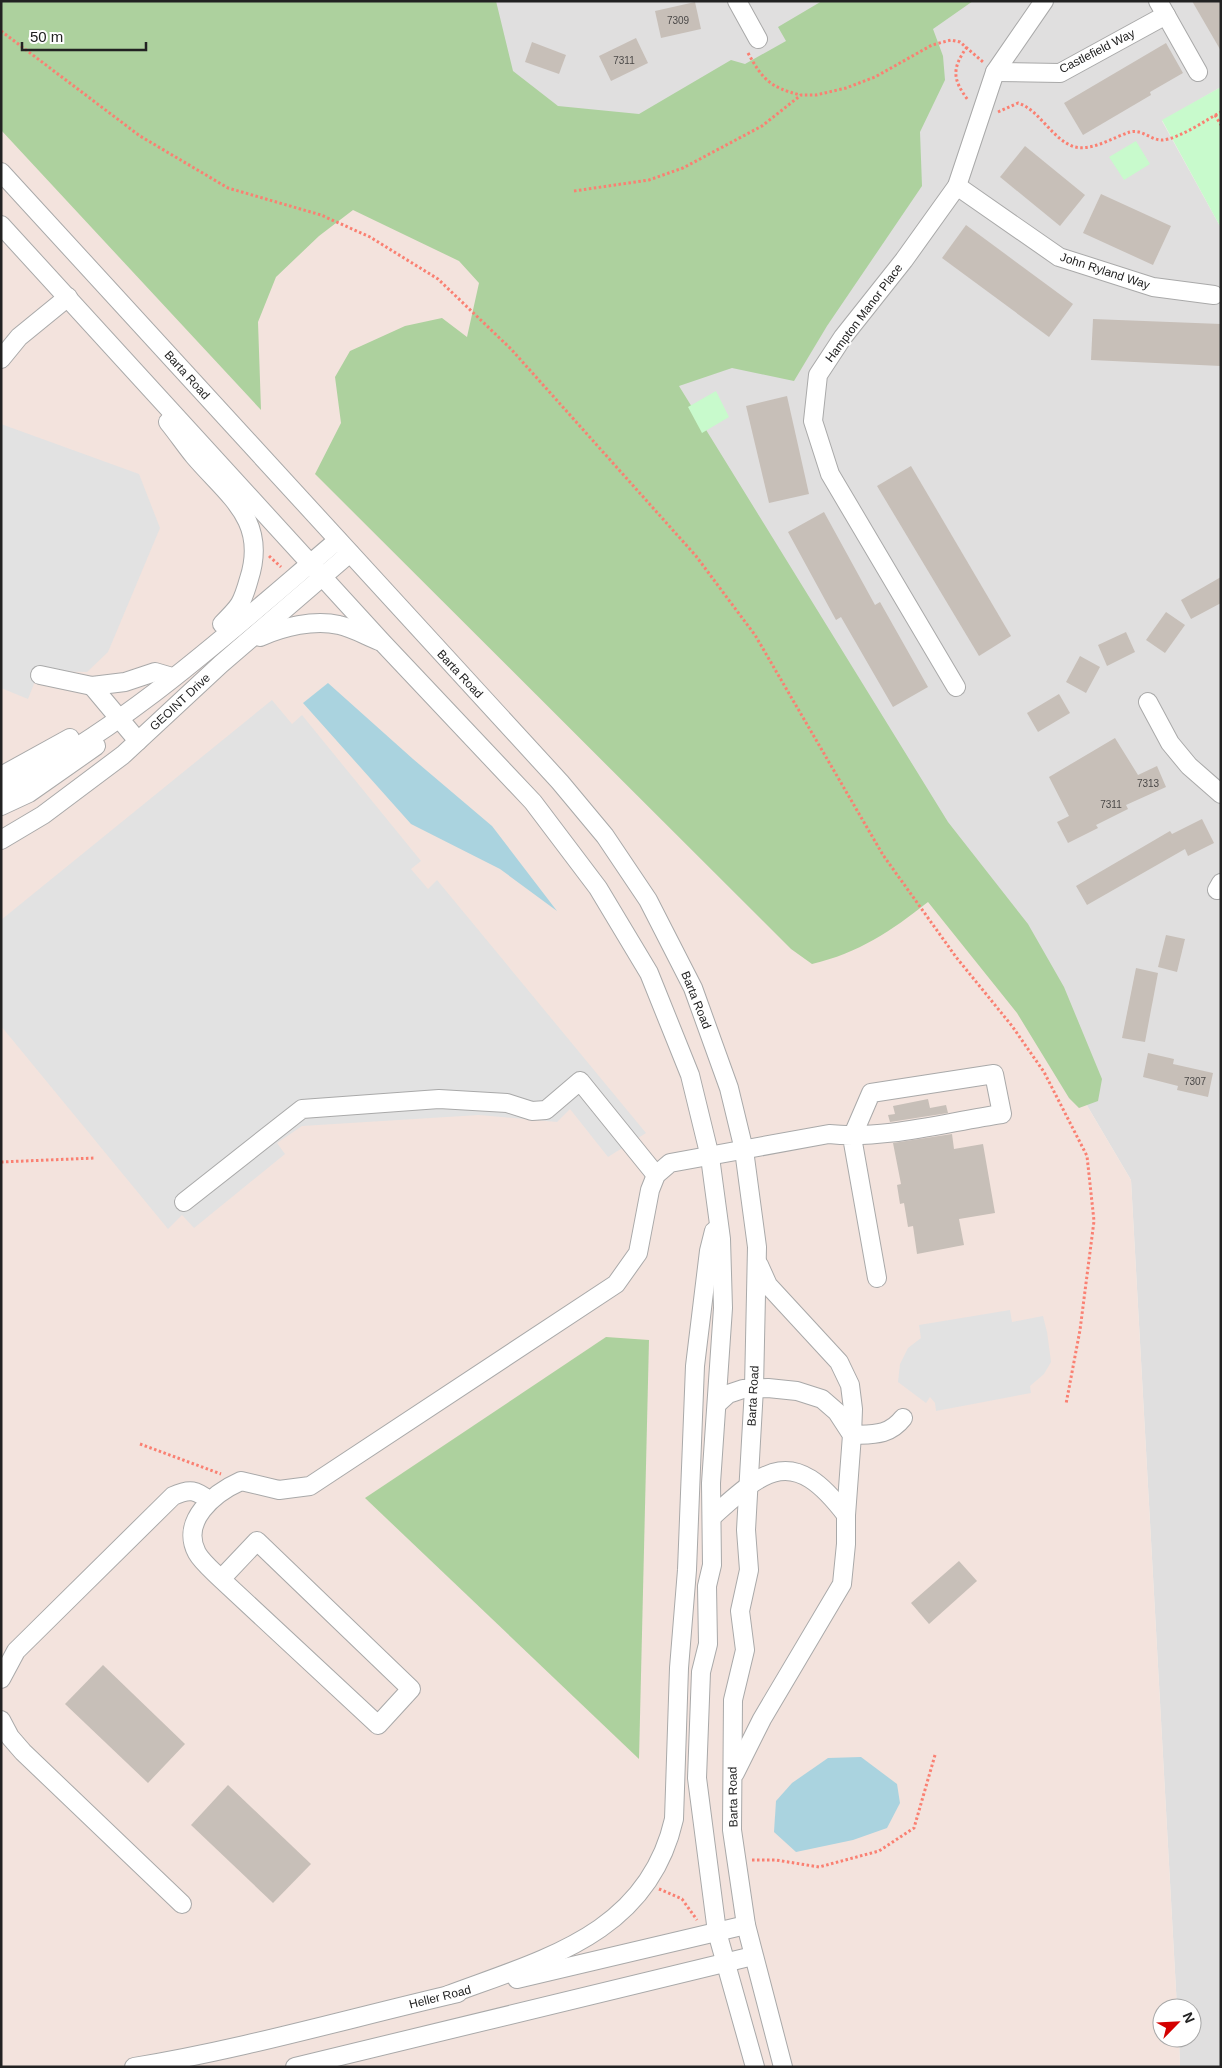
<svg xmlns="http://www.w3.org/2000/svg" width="1222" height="2068" font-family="Arial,sans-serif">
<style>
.residential{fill:#e0dfdf}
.military{fill:#f3e3dd}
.forest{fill:#add19e}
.park{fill:#c8facc}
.parking{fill:#e2e2e2}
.water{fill:#aad3df}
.building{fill:#c7bfb8}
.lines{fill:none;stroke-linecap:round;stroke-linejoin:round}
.minor-casing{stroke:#a9a9a9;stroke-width:20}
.path{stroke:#fa8072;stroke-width:3;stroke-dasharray:2.5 2.5;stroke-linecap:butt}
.minor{stroke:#fff;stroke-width:18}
.labels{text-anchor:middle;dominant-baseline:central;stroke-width:4;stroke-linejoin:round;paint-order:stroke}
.number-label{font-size:10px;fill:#4b4948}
.street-label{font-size:12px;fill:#222;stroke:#fff}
</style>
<rect width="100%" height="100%" fill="#f2efe9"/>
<polygon class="residential" points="435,1 1221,1 1221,87 1162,121 1221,228 1221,2067 1180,2067 1179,2038 1192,2038 1192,2008 1177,2008 1131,1180"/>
<polygon class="military" points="1,1 435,1 1131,1180 1177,2008 1162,2008 1162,2038 1179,2038 1180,2067 1,2067"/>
<g class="forest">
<path d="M1,1h495l17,70 45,35 81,8 92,-54 14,4 41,-23 -8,-14 44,-26h151l-40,28 10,27 2,24 -25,52 2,54 -95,140 -33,55 -62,-13 -53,18 269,436 80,102 36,63 38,92 -4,22 -19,7 -10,-10 -52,-85 -89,-111c-37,29 -69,51 -116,62l-21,-15 -476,-475 26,-51 -6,-46 15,-26 55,-25 37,-8 25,19 12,-54 -20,-22 -106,-51 -34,26 -43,41 -18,45 3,88 -260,-280z"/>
<polygon points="606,1337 649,1340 639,1759 365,1498"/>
</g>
<g class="park">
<polygon points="1221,87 1221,228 1162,120"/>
<polygon points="1136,141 1150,164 1124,180 1109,157"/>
<polygon points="716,391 729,417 702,433 688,407"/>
</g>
<g class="parking">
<polygon points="1,424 139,474 160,528 108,652 87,672 39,671 28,699 1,688"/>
<polygon points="272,700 292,724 302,715 421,861 411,869 428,889 437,880 646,1133 608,1157 570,1109 557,1122 479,1115 302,1126 277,1143 285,1154 194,1228 182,1215 168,1229 1,1026 1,920"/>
<polygon points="1010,1310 1012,1322 1043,1316 1047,1332 1051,1362 1044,1374 1030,1386 1031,1393 936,1411 935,1403 930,1397 926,1403 898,1382 900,1364 908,1348 921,1338 919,1325"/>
</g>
<g class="water">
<polygon points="328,683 413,759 492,826 557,911 500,869 411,824 303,703"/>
<polygon points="861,1757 897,1784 900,1803 887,1828 853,1840 796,1852 774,1832 776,1801 792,1783 828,1758"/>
</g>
<g class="building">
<polygon points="1192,1 1221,1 1221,51"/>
<polygon points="695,2 701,29 661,38 655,11"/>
<polygon points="636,38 648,63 611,81 599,56"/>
<polygon points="532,42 566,55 559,74 525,62"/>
<polygon points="1166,43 1183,73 1150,92 1151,95 1083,135 1064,103"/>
<polygon points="1025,146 1085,195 1060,226 1000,177"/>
<polygon points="1101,194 1171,226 1153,265 1083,233"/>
<polygon points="966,225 1073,304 1049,337 942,258"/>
<polygon points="1093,319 1221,324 1221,366 1091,360"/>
<polygon points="787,396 809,494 769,503 746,406"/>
<polygon points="911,466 1011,636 979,656 877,486"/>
<polygon points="824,512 875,605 880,602 928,687 893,707 841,617 836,620 788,532"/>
<polygon points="1221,577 1221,603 1191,619 1181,600"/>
<polygon points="1166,612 1185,625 1165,653 1146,640"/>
<polygon points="1126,632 1135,652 1107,666 1098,645"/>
<polygon points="1080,656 1100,667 1086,693 1066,682"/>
<polygon points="1059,694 1070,713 1038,732 1027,713"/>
<polygon points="1115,738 1138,775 1157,766 1166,787 1126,805 1128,809 1096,825 1098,828 1068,843 1057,822 1069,816 1049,777"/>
<polygon points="1202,819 1214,843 1188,856 1185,849 1087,905 1076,886 1170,831 1172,834"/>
<polygon points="1166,935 1185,939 1177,972 1158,967"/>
<polygon points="1136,968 1158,973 1145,1042 1122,1038"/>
<polygon points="1148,1053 1174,1059 1173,1064 1213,1073 1208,1097 1177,1090 1178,1086 1143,1077"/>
<polygon points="928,1099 930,1108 946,1105 948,1113 890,1122 888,1115 895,1114 893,1106"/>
<polygon points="952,1134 954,1149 983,1144 995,1213 959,1219 964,1245 917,1254 913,1226 908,1227 904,1203 900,1204 897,1185 901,1184 893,1143"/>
<polygon points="959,1561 977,1581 929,1624 911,1603"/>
<polygon points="103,1665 185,1744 148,1783 65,1704"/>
<polygon points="228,1785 311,1864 273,1903 191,1825"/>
</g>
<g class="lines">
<g class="minor-casing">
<g id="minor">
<polyline points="737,1 758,39"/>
<polyline points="1158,1 1198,72"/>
<polyline points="995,72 1060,73 1166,15"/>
<polyline points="1,172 560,782 605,836 648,900 693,988 729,1088 744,1150 757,1247 754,1388 746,1530 749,1570 740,1611 745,1650 733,1700 732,1830 746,1925 783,2067"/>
<polyline points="957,186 1059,257 1153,287 1214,295"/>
<polyline points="1,225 382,642 533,802 598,888 649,973 690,1075 710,1157 721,1239 723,1308 711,1483 712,1565 707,1586 708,1644 701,1672 697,1778 717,1932 755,2067"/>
<polyline points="1,359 19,337 68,297"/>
<path d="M168,422c9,11 17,23 26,34 34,40 74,64 55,123 -7,25 -9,27 -27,45"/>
<path d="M260,637c23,-10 54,-18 79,-12 14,3 27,11 40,16"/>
<polyline points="40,675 92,686 125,682 155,672 172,677"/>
<polyline points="92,686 138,741"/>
<polyline points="956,687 830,474 813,421 818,375 843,337 904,260 957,186 995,72 1044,1"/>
<polyline points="1148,702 1170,743 1189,766 1221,794"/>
<polyline points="1,776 70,738"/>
<path d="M1,790c124,-61 232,-161 337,-250"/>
<polyline points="1,806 29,793 96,746"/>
<polyline points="1,840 43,815 123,755 221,664 350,553"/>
<polyline points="1217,890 1221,883"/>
<polyline points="184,1202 302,1109 439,1099 507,1103 532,1111 546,1110 580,1081 656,1175"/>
<path d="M759,1265l9,20 71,77 11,23 3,24 -1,26c21,-1 37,1 51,-17"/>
<polyline points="717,1404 728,1394 743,1389 768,1388 797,1391 822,1399 837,1412 852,1435 846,1515"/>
<path d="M712,1517c54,-49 81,-72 134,-2v29l-4,40 -80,135 -27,54"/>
<path d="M221,1579l36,-38 154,148 -33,36 -157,-146c-8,-8 -19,-17 -24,-26 -17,-32 17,-60 44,-72l38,9 31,-4 306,-202 22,-31 12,-63 6,-15 14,-12 159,-29c56,6 118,-12 173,-20l-8,-40 -123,19 -19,44 25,141"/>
<path d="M1,1679l15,-28 157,-155c17,-8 23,-6 37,5"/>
<polyline points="1,1720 10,1737 23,1752 182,1904"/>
<polyline points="517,1979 746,1925"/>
<path d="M448,1995c96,-36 200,-61 226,-176l5,-151 8,-98 8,-204 14,-115 5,-20"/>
<path d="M134,2067c110,-18 216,-49 324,-74"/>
<polyline points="295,2067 753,1956"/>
</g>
</g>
<g class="path">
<polyline points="1,31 140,136 228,188 321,215 370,237 438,279 511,349 696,556 755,635 883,855 956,957 1012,1026 1044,1072 1087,1156 1094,1221 1080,1330 1066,1404"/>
<path d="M967,47c-15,21 -15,32 1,53"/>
<path d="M748,53c15,27 22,34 52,42"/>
<path d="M998,112l20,-9c22,7 34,37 57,44 18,4 39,-10 55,-15 13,-3 20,8 32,8 17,-1 44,-20 59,-28"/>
<polyline points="1215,115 1221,125"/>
<polyline points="574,191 649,180 683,168 762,126 801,95 816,95 846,88 875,77 932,45 951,40 960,42 983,62"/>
<polyline points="269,556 281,567"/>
<polyline points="1,1162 95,1158"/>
<polyline points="140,1444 221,1474"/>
<polyline points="752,1860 776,1860 819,1867 879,1851 914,1828 935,1755"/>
<polyline points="659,1889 682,1899 697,1920"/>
</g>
<use href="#minor" class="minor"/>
</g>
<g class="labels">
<g class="number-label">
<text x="678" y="20">7309</text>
<text x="624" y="60">7311</text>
<text x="1148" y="783">7313</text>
<text x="1111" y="804">7311</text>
<text x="1195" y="1081">7307</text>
</g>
<g class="street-label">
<text transform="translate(1097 51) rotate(-27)">Castlefield Way</text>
<text transform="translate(1105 271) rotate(18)">John Ryland Way</text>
<text transform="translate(864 313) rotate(-53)">Hampton Manor Place</text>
<text transform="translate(187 375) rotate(48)">Barta Road</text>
<text transform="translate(460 674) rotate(47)">Barta Road</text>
<text transform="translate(180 702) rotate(-43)">GEOINT Drive</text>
<text transform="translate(696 1000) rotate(68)">Barta Road</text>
<text transform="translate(753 1396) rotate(-87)">Barta Road</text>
<text transform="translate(733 1797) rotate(-91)">Barta Road</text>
<text transform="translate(440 1997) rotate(-14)">Heller Road</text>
</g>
</g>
<rect width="1222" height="2068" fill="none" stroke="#222222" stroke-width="5"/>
<g transform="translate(1177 2023) rotate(66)"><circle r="24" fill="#ffffff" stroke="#a7a7a7"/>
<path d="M0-4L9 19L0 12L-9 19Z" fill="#d40000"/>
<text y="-8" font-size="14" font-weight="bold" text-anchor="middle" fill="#222222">N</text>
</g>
<path d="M22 42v8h124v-8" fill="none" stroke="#222222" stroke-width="2.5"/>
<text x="30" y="42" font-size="15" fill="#222222" stroke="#ffffff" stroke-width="4" paint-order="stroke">50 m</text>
</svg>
